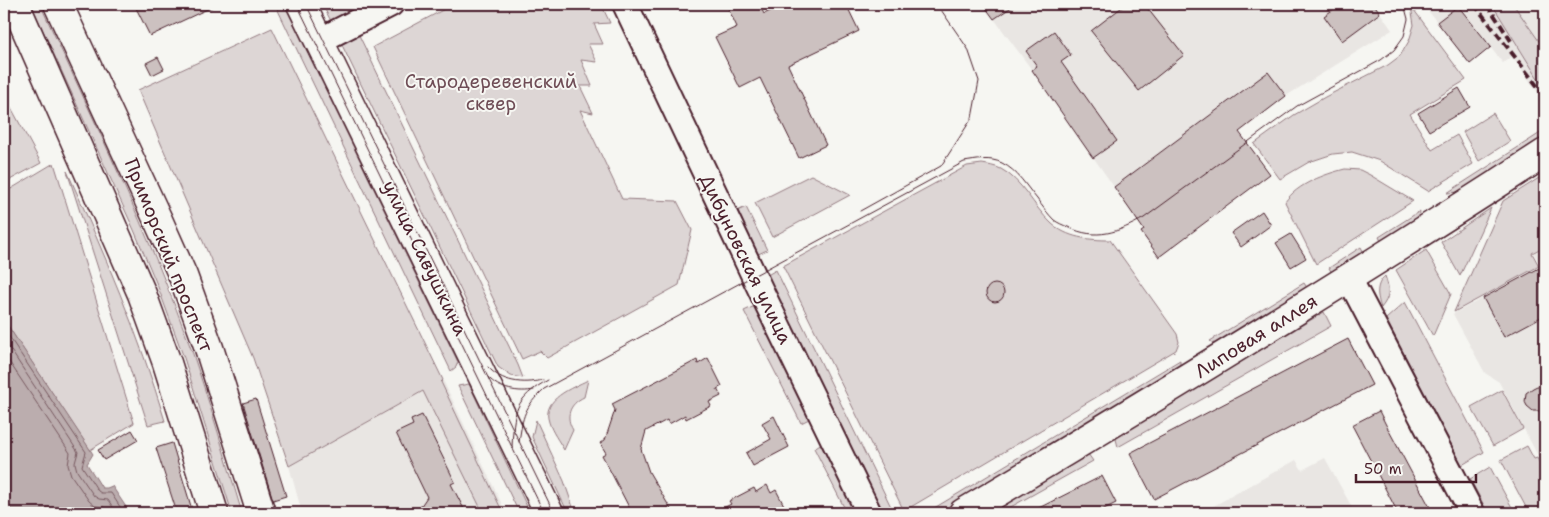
<svg xmlns="http://www.w3.org/2000/svg" width="1549" height="517" font-family="'Shantell Sans',sans-serif">
<style>
.built{fill:#e9e6e3}
.green{fill:#ddd6d5;stroke:#947a80}
.water{fill:#bbadae;stroke:#8e747a}
.lines{fill:none;stroke-linecap:round;stroke-linejoin:round}
.shore{stroke:#77585f;stroke-width:1}
.building{fill:#ccc1c0;stroke:#4a1f2b}
.minor-casing{stroke:#4a1f2b;stroke-width:28}
.major-casing{stroke:#4a1f2b;stroke-width:31}
.minor{stroke:#f6f6f2;stroke-width:24}
.major{stroke:#f6f6f2;stroke-width:28}
.tram{stroke:#4a1f2b;stroke-width:1}
.rail{stroke:#4a1f2b;stroke-width:4;stroke-dasharray:8 4;stroke-linecap:butt}
.labels{text-anchor:middle;dominant-baseline:central;stroke-width:4;stroke-linejoin:round;paint-order:stroke}
.park-label{font-size:19px;fill:#6f4d56;stroke:#f6f6f2}
.street-label{font-size:19px;fill:#4a1f2b;stroke:#f6f6f2}
</style>
<rect width="100%" height="100%" fill="#f6f6f2"/>
<filter id="ink" filterUnits="userSpaceOnUse"><feTurbulence type="fractalNoise" baseFrequency=".02" numOctaves="2"/><feDisplacementMap in="SourceGraphic" scale="10" xChannelSelector="R" yChannelSelector="G"/><feConvolveMatrix kernelMatrix="1 2 1 2 8 2 1 2 1" color-interpolation-filters="sRGB"/></filter>
<g filter="url(#ink)">
<g class="built">
<polygon points="983,4 1374,4 1392,30 1286,96 1131,211 1032,70"/>
<polygon points="1423,4 1545,4 1545,38 1540,41 1545,50 1545,103 1512,56 1503,63 1490,47 1469,64"/>
<polygon points="1545,247 1545,469 1499,382 1485,373 1453,314 1541,267 1534,253"/>
<polygon points="443,380 506,513 302,513 289,466"/>
<polygon points="1325,458 1355,513 1201,513 1296,460 1302,470"/>
</g>
<g class="green">
<path d="M31,4h9c53,115 110,230 153,350 18,52 33,106 49,159h-10l-48,-155 -26,-71 -24,-57z"/>
<polygon points="275,4 284,4 458,362 456,367 451,371"/>
<polygon points="322,4 344,4 349,15 334,22 331,21"/>
<polygon points="454,4 601,4 610,23 594,24 603,44 588,44 597,62 581,60 592,86 580,86 593,113 580,110 622,199 677,201 692,230 679,285 547,358 540,351 522,359 373,47"/>
<polygon points="1492,4 1513,4 1539,41 1545,38 1545,87 1539,80"/>
<polygon points="1411,6 1466,80 1410,114 1432,150 1457,135 1473,164 1428,191 1380,161 1352,152 1333,154 1309,162 1280,179 1254,144 1294,115 1325,97 1388,65 1400,56 1409,41 1414,25"/>
<polygon points="272,28 443,380 441,382 503,513 483,513 423,391 289,466 253,358 138,90"/>
<polygon points="357,31 518,365 523,378 511,376 498,367 341,43 341,41"/>
<polygon points="7,100 41,163 8,181 4,173 4,102"/>
<polygon points="1493,113 1510,141 1479,161 1463,132"/>
<polygon points="1545,130 1545,137 1459,192 1447,193"/>
<polygon points="54,163 134,423 90,450 4,320 4,193"/>
<path d="M982,164c6,1 13,2 19,5 22,12 32,37 50,54 16,15 38,17 59,17l67,94 2,8 -3,8 -272,161 -121,-245 184,-100z"/>
<path d="M1345,169l15,1 10,5 43,26 -97,63 -31,-62c12,-18 40,-28 60,-33z"/>
<path d="M67,171c37,82 72,163 98,250l-17,4z"/>
<polygon points="811,175 850,195 772,237 755,203"/>
<polygon points="1545,177 1545,246 1532,253 1539,266 1454,312 1503,201 1539,178"/>
<polygon points="746,207 767,250 754,256 733,213"/>
<polygon points="1491,208 1460,276 1441,242"/>
<polygon points="1420,211 1419,220 1382,243 1379,237"/>
<polygon points="1361,247 1364,253 1332,273 1329,268"/>
<polygon points="1426,250 1451,294 1433,336 1396,270"/>
<polygon points="776,270 894,513 877,513 764,277"/>
<path d="M1385,276c5,14 5,21 -4,32 -4,-12 -6,-23 4,-32z"/>
<polygon points="1304,283 1308,289 1220,343 1215,344 1210,341"/>
<polygon points="1405,302 1484,452 1462,465 1386,319"/>
<polygon points="757,305 811,418 801,423 744,311"/>
<polygon points="1324,312 1331,326 1118,447 1116,439 1119,435"/>
<polygon points="1180,360 1180,366 1176,371 939,513 926,513"/>
<path d="M588,380l-4,17c-15,7 -19,20 -11,33l-9,20c-5,-9 -12,-18 -15,-28 -8,-23 23,-34 39,-42z"/>
<polygon points="469,384 530,513 519,513 458,386"/>
<polygon points="1502,390 1523,429 1493,446 1471,407"/>
<polygon points="536,420 564,481 575,513 568,513 532,437"/>
<polygon points="822,443 856,513 847,513 814,448"/>
<polygon points="1527,446 1534,459 1537,458 1545,472 1545,513 1529,513 1501,460"/>
<polygon points="1088,454 1093,461 1000,513 987,513"/>
<polygon points="1490,467 1515,513 1488,513 1470,479"/>
</g>
<polygon class="water" points="4,320 93,454 87,464 102,488 107,488 112,486 130,513 4,513"/>
<g class="lines">
<g class="shore">
<polyline points="4,329 86,452 82,466 98,491 101,493 111,493 124,513"/>
<polyline points="4,340 78,452 75,463 77,471 94,496 99,499 108,500 117,513"/>
<polyline points="4,354 70,453 68,465 71,475 89,501 95,506 104,507 108,513"/>
</g>
</g>
<g class="building">
<polygon points="134,4 218,4 150,36"/>
<polygon points="726,4 759,4 764,14 785,4 846,4 859,31 788,65 826,145 799,158 760,78 740,88 715,37 737,27"/>
<polygon points="983,4 1016,4 994,19"/>
<polygon points="1126,4 1144,4 1184,55 1139,91 1091,31"/>
<polygon points="1341,4 1374,4 1380,13 1342,41 1324,16"/>
<polygon points="1458,6 1491,47 1470,64 1437,22"/>
<polygon points="1054,31 1071,55 1061,62 1117,141 1093,158 1032,70 1037,66 1026,51"/>
<polygon points="158,57 164,69 152,75 146,63"/>
<polygon points="1268,72 1286,96 1239,132 1270,174 1159,257 1141,232 1144,230 1114,187"/>
<polygon points="1459,88 1470,107 1429,131 1418,113"/>
<polygon points="1262,211 1271,225 1241,247 1231,233"/>
<polygon points="1291,234 1306,258 1291,267 1276,243"/>
<polygon points="1545,265 1545,315 1504,337 1483,298"/>
<circle cx="995" cy="293" r="9"/>
<polygon points="1348,339 1372,385 1154,499 1130,453"/>
<polygon points="708,358 722,386 717,389 721,396 709,402 711,406 686,419 685,415 669,424 667,420 646,431 641,449 649,472 673,513 632,513 602,455 606,453 600,443 605,440 615,410 612,404 697,360 698,364"/>
<polygon points="1537,386 1545,388 1545,411 1533,411 1527,406 1525,402 1526,393 1533,388"/>
<polygon points="256,399 286,496 273,500 243,403"/>
<polygon points="1379,411 1387,427 1433,513 1398,513 1352,425"/>
<polygon points="422,415 455,482 451,484 466,513 416,513 427,497 396,433 413,425 411,420"/>
<polygon points="774,416 789,447 753,466 746,453 771,439 762,423"/>
<polygon points="132,430 138,440 104,460 98,450"/>
<polygon points="172,443 193,513 177,513 156,448"/>
<polygon points="1102,476 1116,503 1096,513 1029,513"/>
<polygon points="767,485 771,493 776,490 788,513 714,513 731,504 729,501 754,488 756,492"/>
</g>
<g class="lines">
<g class="minor-casing">
<g id="minor">
<polyline points="625,4 763,295 869,513"/>
<polyline points="319,41 391,4"/>
<polyline points="1349,278 1472,513"/>
</g>
</g>
<g class="major-casing">
<g id="major">
<polyline points="15,4 142,294 167,363 214,513"/>
<polyline points="58,4 158,220 183,276 209,348 261,513"/>
<polyline points="301,4 549,513"/>
<path d="M963,513c196,-117 391,-236 582,-360"/>
</g>
</g>
<use href="#minor" class="minor"/>
<use href="#major" class="major"/>
<g class="tram">
<polyline points="297,4 544,513"/>
<polyline points="306,4 554,513"/>
<polyline points="860,211 941,166 972,118 979,81 968,49 937,4"/>
<path d="M488,367c13,15 35,18 55,13"/>
<path d="M488,377c11,13 31,16 46,13"/>
<path d="M519,442c4,-27 5,-34 25,-53l420,-227c13,-2 26,-5 38,1 16,8 24,23 35,36 5,7 11,15 17,21 4,3 9,5 14,7 28,14 51,5 76,-9l153,-112 84,-46 13,-10 10,-14 4,-17 -4,-15"/>
<path d="M512,447c2,-36 2,-48 36,-67"/>
</g>
<g class="rail">
<polyline points="1474,4 1545,96"/>
<polyline points="1487,4 1511,41"/>
</g>
</g>
</g>
<g class="labels">
<g class="park-label">
<text x="491" y="81">Стародеревенский<tspan x="491" dy="22">сквер</tspan></text>
</g>
<g class="street-label">
<text transform="translate(169 255) rotate(68)">Приморский проспект</text>
<text transform="translate(425 258) rotate(64)">улица Савушкина</text>
<text transform="translate(746 259) rotate(64)">Дибуновская улица</text>
<text transform="translate(1256 336) rotate(-32)">Липовая аллея</text>
</g>
</g>
<rect width="1549" height="517" fill="none" stroke="#f6f6f2" stroke-width="20"/>
<rect x="10" y="10" width="1529" height="497" fill="none" stroke="#4a1f2b" stroke-width="2" filter="url(#ink)"/>
<path d="M1356 474v8h120v-8" fill="none" stroke="#4a1f2b" stroke-width="2.5"/>
<text x="1364" y="474" font-size="15" fill="#4a1f2b" stroke="#f6f6f2" stroke-width="4" paint-order="stroke">50 m</text>
</svg>
